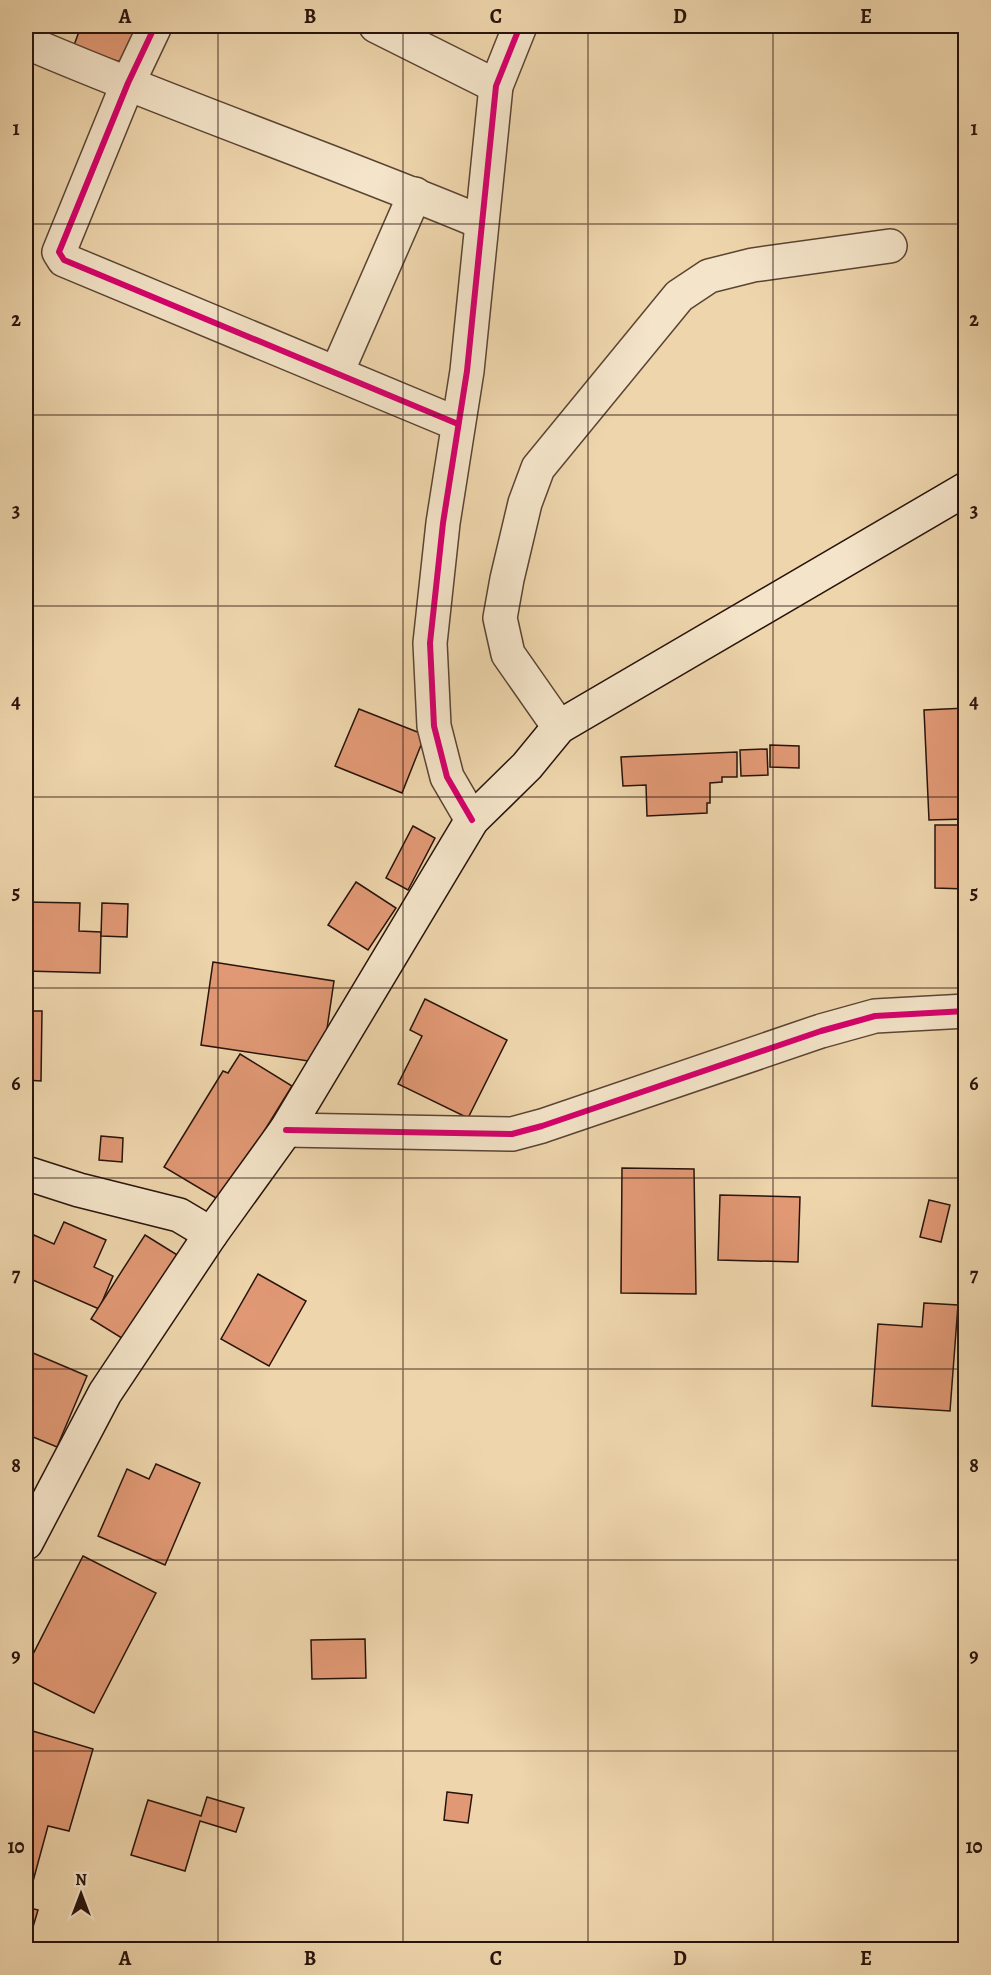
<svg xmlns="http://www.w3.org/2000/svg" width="991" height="1975" font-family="Alegreya,serif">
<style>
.building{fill:#e19975;stroke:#28130b;stroke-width:1.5}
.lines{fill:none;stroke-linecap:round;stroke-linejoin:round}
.street-casing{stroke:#5a4433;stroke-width:36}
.secondary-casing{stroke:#28130b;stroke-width:36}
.street{stroke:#f4e4c9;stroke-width:33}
.secondary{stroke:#f4e4c9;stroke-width:33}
.cycleway-casing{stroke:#f4e4c9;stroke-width:10}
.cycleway{stroke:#d6006c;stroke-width:6}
.grid{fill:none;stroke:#28130b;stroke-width:1.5;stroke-opacity:0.55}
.neatline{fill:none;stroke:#28130b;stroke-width:2}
.grid-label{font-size:20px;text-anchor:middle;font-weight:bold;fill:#28130b}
</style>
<rect width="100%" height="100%" fill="#eed5ac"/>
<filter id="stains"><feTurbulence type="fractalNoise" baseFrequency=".00333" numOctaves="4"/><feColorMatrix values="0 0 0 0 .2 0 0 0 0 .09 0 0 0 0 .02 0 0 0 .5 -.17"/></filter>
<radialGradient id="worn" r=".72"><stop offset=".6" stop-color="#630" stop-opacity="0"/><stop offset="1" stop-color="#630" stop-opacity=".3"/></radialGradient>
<g class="building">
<polygon points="81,26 143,26 131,65 73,48"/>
<polygon points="966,708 966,819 929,820 924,710"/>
<polygon points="359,709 425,735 402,793 335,766"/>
<polygon points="770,745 799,746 799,768 770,767"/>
<polygon points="767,749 768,775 741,776 740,750"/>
<polygon points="737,752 737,777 722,777 722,782 710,783 710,803 707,803 707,813 647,816 646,785 623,786 621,757"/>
<polygon points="935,825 966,825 966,889 935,888"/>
<polygon points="413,826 435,838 408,890 386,878"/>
<polygon points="356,882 396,908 368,950 328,925"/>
<polygon points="26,902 80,903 79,931 101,932 100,973 26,971"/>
<polygon points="102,903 128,904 127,937 101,936"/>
<polygon points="213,962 334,981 322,1063 201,1045"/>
<polygon points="425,999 507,1040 468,1118 398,1084 422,1036 410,1030"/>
<polygon points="26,1011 42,1011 41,1081 26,1080"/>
<polygon points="240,1054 292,1086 221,1201 164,1167 223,1071 228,1073"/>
<polygon points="965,1093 966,1093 966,1208 961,1208"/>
<polygon points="101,1136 123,1138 122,1162 99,1160"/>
<polygon points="622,1168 694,1169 696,1294 621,1293"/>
<polygon points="720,1195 800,1197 798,1262 718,1260"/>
<polygon points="929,1200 950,1205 941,1242 920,1237"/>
<polygon points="64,1222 106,1240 94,1267 113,1276 99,1309 26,1277 26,1255 34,1235 54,1244"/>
<polygon points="145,1235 187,1261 133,1345 91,1319"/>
<polygon points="258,1274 306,1301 269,1366 221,1339"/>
<polygon points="924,1303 958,1305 950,1411 872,1406 878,1324 922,1327"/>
<polygon points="26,1350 87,1376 57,1447 26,1434"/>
<polygon points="156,1464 200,1483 165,1565 98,1536 127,1469 149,1479"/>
<polygon points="83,1556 156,1593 94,1713 26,1679 26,1668"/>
<polygon points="365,1639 366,1678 312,1679 311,1640"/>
<polygon points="26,1729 93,1749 69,1831 48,1826 26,1907"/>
<polygon points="447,1792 472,1795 468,1823 444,1820"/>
<polygon points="207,1797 244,1808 236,1832 200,1821 185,1871 131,1855 148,1800 201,1816"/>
<polygon points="26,1907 38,1910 30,1937 26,1936"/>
<polygon points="257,1942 300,1943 299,1950 257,1950"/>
</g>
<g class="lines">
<g class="street-casing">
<g id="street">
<polyline points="155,26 128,83 59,252 64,260 458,424"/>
<polyline points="376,26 496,86"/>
<path d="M26,42c149,64 304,117 455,180"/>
<polyline points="337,372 415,194"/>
<polyline points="559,727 508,654 500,618 507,579 525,503 538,468 679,296 709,276 753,265 890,246"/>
<polyline points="472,820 447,777 434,726 430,643 443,523 467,371 496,86 520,26"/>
<polyline points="286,1130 512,1134 542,1126 821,1031 875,1016 966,1011"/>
</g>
</g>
<g class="secondary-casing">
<g id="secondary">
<polyline points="26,1173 79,1190 179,1215 211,1234"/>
<polyline points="26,1543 105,1393 211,1234 286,1130 472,820 527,766 559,727 966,489"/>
</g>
</g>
<use href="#street" class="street"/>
<use href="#secondary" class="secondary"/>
<g class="cycleway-casing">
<g id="cycleway">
<polyline points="155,26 128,83 59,252 64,260 458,424"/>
<polyline points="472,820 447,777 434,726 430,643 443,523 467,371 496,86 520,26"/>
<polyline points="286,1130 512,1134 542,1126 821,1031 875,1016 966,1011"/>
</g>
</g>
<use href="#cycleway" class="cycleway"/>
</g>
<path class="grid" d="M218,26v1924M403,26v1924M588,26v1924M773,26v1924M26,224h940M26,415h940M26,606h940M26,797h940M26,988h940M26,1178h940M26,1369h940M26,1560h940M26,1751h940"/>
<rect width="991" height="1975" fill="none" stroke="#eed5ac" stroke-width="66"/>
<g transform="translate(81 1894)" stroke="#f4e4c9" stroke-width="4.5" paint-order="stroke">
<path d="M0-4.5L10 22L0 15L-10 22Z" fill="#28130b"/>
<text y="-9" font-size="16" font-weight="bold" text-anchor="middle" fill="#28130b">N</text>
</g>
<rect x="33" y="33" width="925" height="1909" class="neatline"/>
<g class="grid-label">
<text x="125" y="23">A</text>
<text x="310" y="23">B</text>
<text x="496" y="23">C</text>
<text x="680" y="23">D</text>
<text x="866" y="23">E</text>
<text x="16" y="135">1</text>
<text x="974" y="135">1</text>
<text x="16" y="326">2</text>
<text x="974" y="326">2</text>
<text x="16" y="517">3</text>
<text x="974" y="517">3</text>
<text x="16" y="708">4</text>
<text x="974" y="708">4</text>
<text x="16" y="899">5</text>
<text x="974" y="899">5</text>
<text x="16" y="1090">6</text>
<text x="974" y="1090">6</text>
<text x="16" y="1281">7</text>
<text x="974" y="1281">7</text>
<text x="16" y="1472">8</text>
<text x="974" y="1472">8</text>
<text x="16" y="1662">9</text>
<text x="974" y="1662">9</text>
<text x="16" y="1853">10</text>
<text x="974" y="1853">10</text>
<text x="125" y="1965">A</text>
<text x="310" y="1965">B</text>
<text x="496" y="1965">C</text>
<text x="680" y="1965">D</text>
<text x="866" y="1965">E</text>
</g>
<rect width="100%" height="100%" filter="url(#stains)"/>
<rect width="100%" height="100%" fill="url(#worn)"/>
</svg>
